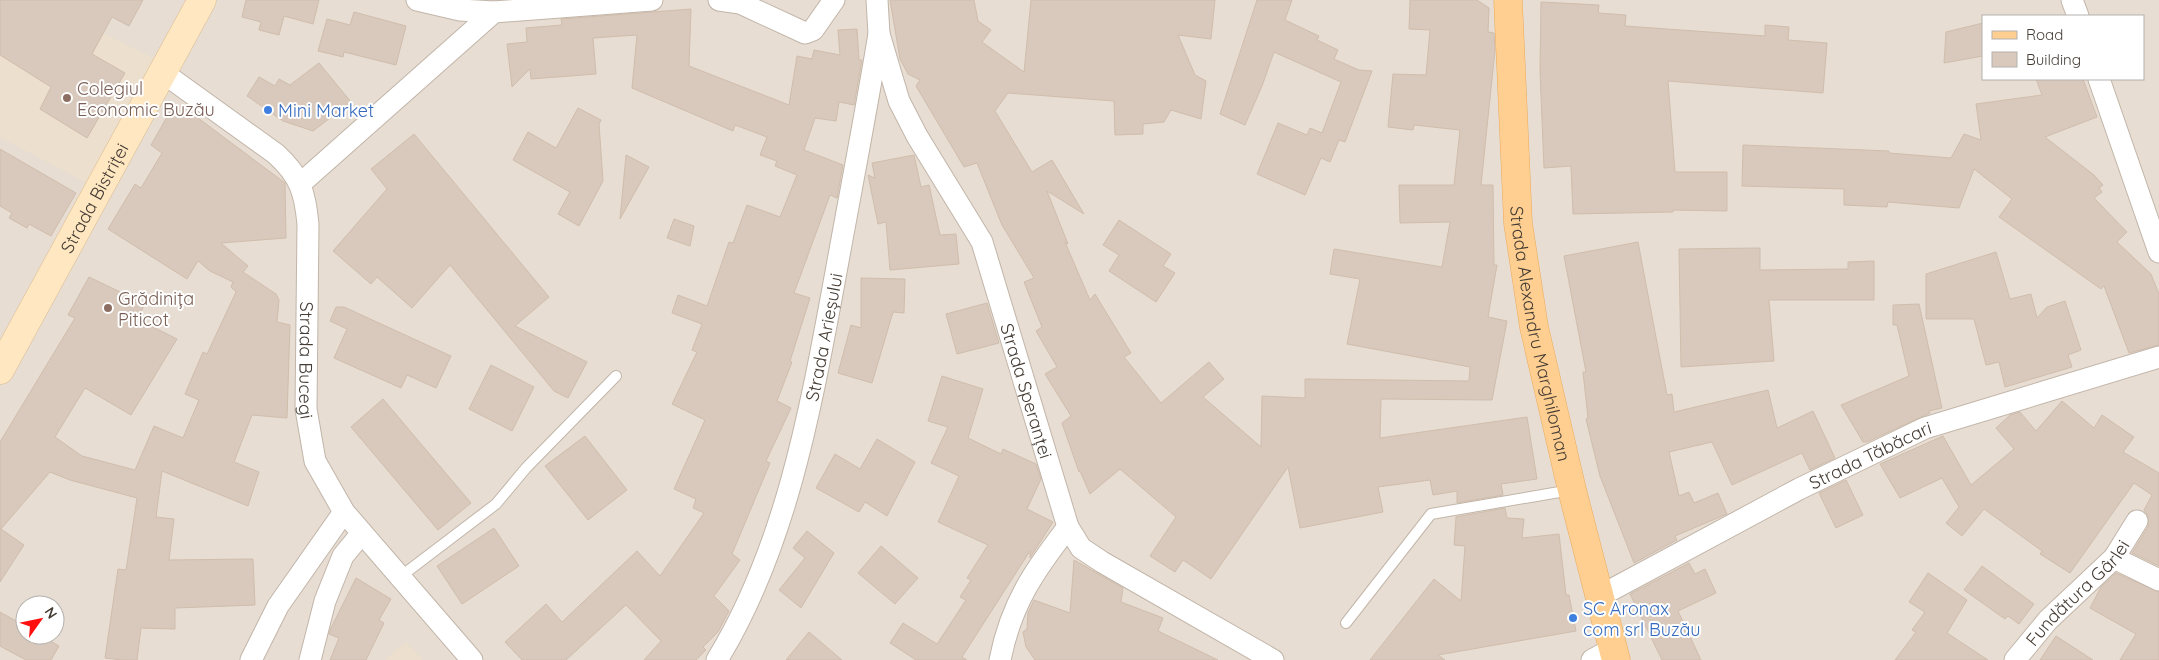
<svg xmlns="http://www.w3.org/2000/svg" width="2159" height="660" font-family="Quicksand,sans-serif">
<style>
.residential{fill:#e7ddd2;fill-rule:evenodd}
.education{fill:#eddfcd}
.building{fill:#d8c9bc;stroke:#d0bdac}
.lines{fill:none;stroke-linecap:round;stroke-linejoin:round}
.lane-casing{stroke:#c2b5a9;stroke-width:12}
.street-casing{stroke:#c2b5a9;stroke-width:23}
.secondary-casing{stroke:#d9bc93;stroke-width:29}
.primary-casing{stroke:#eaaa5c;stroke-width:29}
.lane{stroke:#fff;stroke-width:10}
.street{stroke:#fff;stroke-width:21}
.secondary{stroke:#ffe7c2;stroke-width:28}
.primary{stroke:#ffcf91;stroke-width:28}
.education-dot{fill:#8d6e63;stroke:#fff;stroke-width:2}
.shop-dot{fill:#3f7fe0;stroke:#fff;stroke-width:2}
.labels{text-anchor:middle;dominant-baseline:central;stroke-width:4;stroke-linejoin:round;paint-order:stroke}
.education-label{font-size:18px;fill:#785e54;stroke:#fff;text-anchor:start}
.shop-label{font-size:18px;fill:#366cbe;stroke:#fff;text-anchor:start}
.street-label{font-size:18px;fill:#453c34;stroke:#fff}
</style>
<rect width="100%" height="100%" fill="#f3ece4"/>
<path class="residential" d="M0,0h2159v660h-2159zM1983,16h160v63h-160zM25,605h30v30h-30z"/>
<g class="education">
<polygon points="0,0 35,0 155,59 87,183 0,137"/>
<polygon points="406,642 423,660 385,660"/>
</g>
<g class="building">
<polygon points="0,0 143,0 129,26 112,17 92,54 125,73 87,138 40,109 51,87 0,55"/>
<polygon points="246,0 319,0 313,24 284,16 279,35 259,30 261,22 242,17"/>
<polygon points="890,0 974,0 978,21 991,30 982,42 1024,72 1031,0 1215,0 1211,39 1178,35 1195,75 1206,81 1201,119 1171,110 1164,122 1143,124 1143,134 1115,135 1114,101 1008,93 995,111 1032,172 1052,160 1084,214 1047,191 1068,244 1065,242 1090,300 1095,294 1131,353 1124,357 1161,403 1209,362 1224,379 1203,397 1261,447 1262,396 1305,398 1305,379 1469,381 1470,367 1347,344 1360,279 1330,274 1334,249 1442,267 1450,222 1400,223 1399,185 1454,185 1460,130 1414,125 1413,130 1388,127 1393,74 1426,75 1430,30 1409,29 1410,0 1477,0 1489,8 1488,32 1494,33 1495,50 1481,185 1493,185 1494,265 1497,265 1488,317 1507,321 1492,400 1381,399 1380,438 1527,417 1537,479 1501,484 1503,495 1457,503 1457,491 1433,495 1430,480 1378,487 1383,512 1300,528 1288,467 1211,579 1183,560 1175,572 1150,556 1176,517 1120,469 1090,494 1080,471 1079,472 1062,423 1071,416 1045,374 1057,367 1036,331 1042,327 1024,282 1034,278 1002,225 977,163 964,167 916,86 920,80 908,74 900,59"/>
<polygon points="1257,0 1292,0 1285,20 1319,36 1317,40 1338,50 1334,59 1359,70 1372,71 1345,142 1339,140 1330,162 1321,158 1305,195 1257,174 1278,123 1307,135 1310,128 1322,133 1341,82 1274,52 1262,86 1245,125 1220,114"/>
<polygon points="1541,2 1599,5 1598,13 1626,15 1625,26 1765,36 1765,25 1789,27 1788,40 1827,43 1823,93 1668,81 1675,172 1727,172 1727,211 1673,210 1673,212 1573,214 1571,166 1544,168 1540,71"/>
<polygon points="691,9 689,66 789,105 797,56 812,59 814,50 840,55 838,30 857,29 859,60 862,60 854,105 839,102 836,121 815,118 804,150 843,165 837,198 830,195 794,293 810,298 790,361 792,362 777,401 791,408 766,461 770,463 732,554 740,560 714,596 729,611 718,632 703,647 706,650 696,660 644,660 661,641 626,605 566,660 522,660 505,642 546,604 562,622 637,551 660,576 704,513 693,508 696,499 674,489 705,420 672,404 697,352 692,350 702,324 672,313 678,295 707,306 729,242 733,243 747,205 780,217 797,175 775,166 777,161 760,155 767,137 735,125 733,131 632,88 637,35 593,38 596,74 531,79 530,69 512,87 507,44 527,42 526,28 562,25 561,19"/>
<polygon points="354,12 406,26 396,65 344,52 343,57 318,51 327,19 350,25"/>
<polygon points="1983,23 1983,56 1944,63 1946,32"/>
<polygon points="319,63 351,102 313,131 283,121 247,96 259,77 275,86 279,79 290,85"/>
<polygon points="2036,79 2083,79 2097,117 2045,137 2094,175 2103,185 2099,188 2102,192 2094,198 2127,232 2117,242 2151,274 2159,294 2159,345 2129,353 2104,286 2101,289 1999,217 2012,199 1974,169 1959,208 1888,202 1887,207 1844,205 1844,189 1742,186 1743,145 1889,151 1889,153 1951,158 1964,134 1981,140 1976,104 2042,95"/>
<polygon points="182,106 285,183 286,238 221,243 248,266 243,272 276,294 279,300 277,322 290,325 287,418 252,415 234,462 259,472 248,506 162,471 156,517 174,519 169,560 253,559 255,605 175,608 175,629 141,628 137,660 122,660 105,658 118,569 126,570 137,498 70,480 50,472 1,529 24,545 0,582 0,442 75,318 68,315 89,277 145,304 137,319 177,339 131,415 85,388 55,437 82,456 135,470 154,426 183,438 199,400 185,394 203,352 207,354 236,292 231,287 233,282 210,271 198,261 187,279 108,229 135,184 141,188 162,153 151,145 172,108"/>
<polygon points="578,108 601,120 599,124 603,181 579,226 558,214 570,192 513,160 528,132 556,148"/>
<polygon points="414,134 549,297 515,326 587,362 568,398 554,391 450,265 412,308 377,277 371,284 333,251 387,189 371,169"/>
<polygon points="0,149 76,193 51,236 29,224 27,228 9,218 12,213 0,206"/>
<polygon points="626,155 649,167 620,219"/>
<polygon points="914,155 921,187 929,185 940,235 956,234 959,264 890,270 886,222 878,224 868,175 875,178 872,163"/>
<polygon points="674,219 694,226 690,246 667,238"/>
<polygon points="1119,220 1171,254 1163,266 1175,273 1156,302 1109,271 1119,255 1103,245"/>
<polygon points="1638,242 1667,395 1672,394 1674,412 1768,390 1777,428 1813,411 1835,458 1810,470 1802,453 1732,485 1712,442 1669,452 1679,496 1689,492 1694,503 1718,493 1727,514 1675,536 1677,540 1634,563 1600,476 1586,419 1588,418 1583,372 1586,372 1564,256"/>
<polygon points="1760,248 1760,270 1848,269 1848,262 1874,261 1874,300 1769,300 1774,361 1681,367 1679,249"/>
<polygon points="1996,252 2010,299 2031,294 2037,318 2047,307 2065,301 2081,350 2068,355 2072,367 2005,387 1999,362 1986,365 1974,319 1926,319 1926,274"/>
<polygon points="861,278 905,279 904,313 893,312 872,383 838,373 851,325 861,328"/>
<polygon points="987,303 999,343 957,354 946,314"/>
<polygon points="1919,304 1942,408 1929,411 1930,413 1867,442 1863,442 1841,405 1909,376 1897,325 1893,325 1893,305"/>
<polygon points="336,307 344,307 451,356 436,388 407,375 401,388 334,358 347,329 330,321"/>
<polygon points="491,365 534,387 512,431 469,409"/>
<polygon points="942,376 983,389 968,438 1001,454 1003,449 1036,464 1041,479 1027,509 1053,522 1030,558 1030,551 962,657 967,660 916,660 890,643 903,623 937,644 966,600 960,597 971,580 967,578 988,545 938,522 959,476 931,463 948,427 928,421"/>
<polygon points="383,399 471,503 438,530 351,427"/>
<polygon points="2062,401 2094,428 2102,415 2134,437 2123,452 2159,473 2159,566 2132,553 2148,527 2148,516 2144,510 2152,495 2134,483 2070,573 2040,554 2042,551 1984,509 1962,536 1946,523 1959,507 1942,478 1900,498 1880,464 1943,436 1971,485 2014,449 1996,428 2010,415 2020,412 2036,431"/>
<polygon points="585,436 627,490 588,520 545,466"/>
<polygon points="877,439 915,462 887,516 865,502 859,512 816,488 835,454 860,469"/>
<polygon points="1846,480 1863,515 1836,528 1819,493"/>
<polygon points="1505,508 1507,518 1524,519 1522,538 1559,534 1566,595 1569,595 1576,631 1438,655 1445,660 1370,660 1434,579 1461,601 1465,546 1454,545 1456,517"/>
<polygon points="494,528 519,566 462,604 437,566"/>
<polygon points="807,531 834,553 801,608 779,590 805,558 793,548"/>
<polygon points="881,546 918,578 895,604 858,573"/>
<polygon points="1074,560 1123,588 1121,602 1163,618 1158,631 1218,660 1035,660 1026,647 1023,632 1027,629 1028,613 1034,600 1070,613"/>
<polygon points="1689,563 1695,574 1705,569 1716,593 1678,611 1701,660 1662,660 1630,594"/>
<polygon points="1982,566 2034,604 2019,624 2008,616 2005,619 1964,590"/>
<polygon points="1928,573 1967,600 1947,633 1988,660 1895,660 1916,632 1912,630 1925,612 1909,602"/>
<polygon points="2116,573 2159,592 2159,660 2120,660 2136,634 2090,608 2101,587"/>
<polygon points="356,578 391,599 379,620 384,623 366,660 330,660 339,638 329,634 331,628"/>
<polygon points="0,612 25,626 25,635 40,635 59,646 51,660 26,660 0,646"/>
<polygon points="809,632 842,660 786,660"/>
<polygon points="2056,636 2093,660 2040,660"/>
</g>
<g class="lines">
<g class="lane-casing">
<g id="lane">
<polyline points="400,577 496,504 526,468 616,376"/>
<polyline points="1346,623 1431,514 1571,490"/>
</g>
</g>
<g class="street-casing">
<g id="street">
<polyline points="417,0 460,10 494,12 652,0"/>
<polyline points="719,0 740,3 805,33 813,30 834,0"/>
<polyline points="2072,0 2078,16"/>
<path id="s1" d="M879,34l20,67 18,35 65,106 86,285 13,21 21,14 171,98"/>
<path id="s2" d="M162,72l114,82c24,22 29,38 32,70l-2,185 9,52 29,51 128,148"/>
<polyline points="2099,79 2159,252"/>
<polyline points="300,184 494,12"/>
<polyline points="2114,558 2159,580"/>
<path id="s3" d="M1600,596l199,-107 126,-61 234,-71"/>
<polyline points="251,660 278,606 344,512"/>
<polyline points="310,660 325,601 343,556 362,533"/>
<path id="s4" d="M717,660c69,-113 93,-248 117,-377 15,-83 31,-165 45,-249l-2,-34"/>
<path d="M1000,660c11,-56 34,-89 68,-133"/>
<polyline points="1592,660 1614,648"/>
<path id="s5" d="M2015,660l33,-40 66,-62 23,-37"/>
</g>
</g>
<g class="secondary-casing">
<g id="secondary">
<path id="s6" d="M0,370l202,-370"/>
</g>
</g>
<g class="primary-casing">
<g id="primary">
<path id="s7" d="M1508,0l10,223 16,104 38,163 44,170"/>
</g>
</g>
<use href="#lane" class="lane"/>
<use href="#street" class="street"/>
<use href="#secondary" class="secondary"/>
<use href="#primary" class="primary"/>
</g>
<g class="education-dot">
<circle cx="67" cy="98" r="5"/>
<circle cx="108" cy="308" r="5"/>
</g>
<g class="shop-dot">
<circle cx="268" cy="110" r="5"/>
<circle cx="1573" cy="618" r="5"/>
</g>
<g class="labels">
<g class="education-label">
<text x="77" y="88">Colegiul<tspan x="77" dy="21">Economic Buzău</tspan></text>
<text x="118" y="298">Grădinița<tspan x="118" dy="21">Piticot</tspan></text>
</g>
<g class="shop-label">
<text x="278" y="110">Mini Market</text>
<text x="1583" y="608">SC Aronax<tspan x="1583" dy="21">com srl Buzău</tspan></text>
</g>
<g class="street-label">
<text stroke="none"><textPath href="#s6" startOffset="196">Strada Bistriței</textPath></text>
<text stroke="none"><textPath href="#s7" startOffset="336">Strada Alexandru Marghiloman</textPath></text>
<text stroke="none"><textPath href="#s4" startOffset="342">Strada Arieșului</textPath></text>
<text stroke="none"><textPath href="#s2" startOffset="356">Strada Bucegi</textPath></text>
<text stroke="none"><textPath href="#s1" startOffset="389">Strada Speranței</textPath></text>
<text stroke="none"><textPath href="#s3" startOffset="305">Strada Tăbăcari</textPath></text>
<text stroke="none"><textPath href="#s5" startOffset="92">Fundătura Gârlei</textPath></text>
</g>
</g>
<rect x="1982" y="15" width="162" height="65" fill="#ffffff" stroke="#b5b1ae"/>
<rect x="1992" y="31" width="25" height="8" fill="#ffcf91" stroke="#b5b1ae"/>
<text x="2026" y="40" font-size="15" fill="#453c34">Road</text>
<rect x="1992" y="52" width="25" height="15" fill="#d8c9bc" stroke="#b5b1ae"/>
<text x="2026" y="65" font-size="15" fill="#453c34">Building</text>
<g transform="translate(40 620) rotate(57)"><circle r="24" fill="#ffffff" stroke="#b5b1ae"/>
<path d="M0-4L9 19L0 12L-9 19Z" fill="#ff100f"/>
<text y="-8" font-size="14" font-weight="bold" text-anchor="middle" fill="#453c34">N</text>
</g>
</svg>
